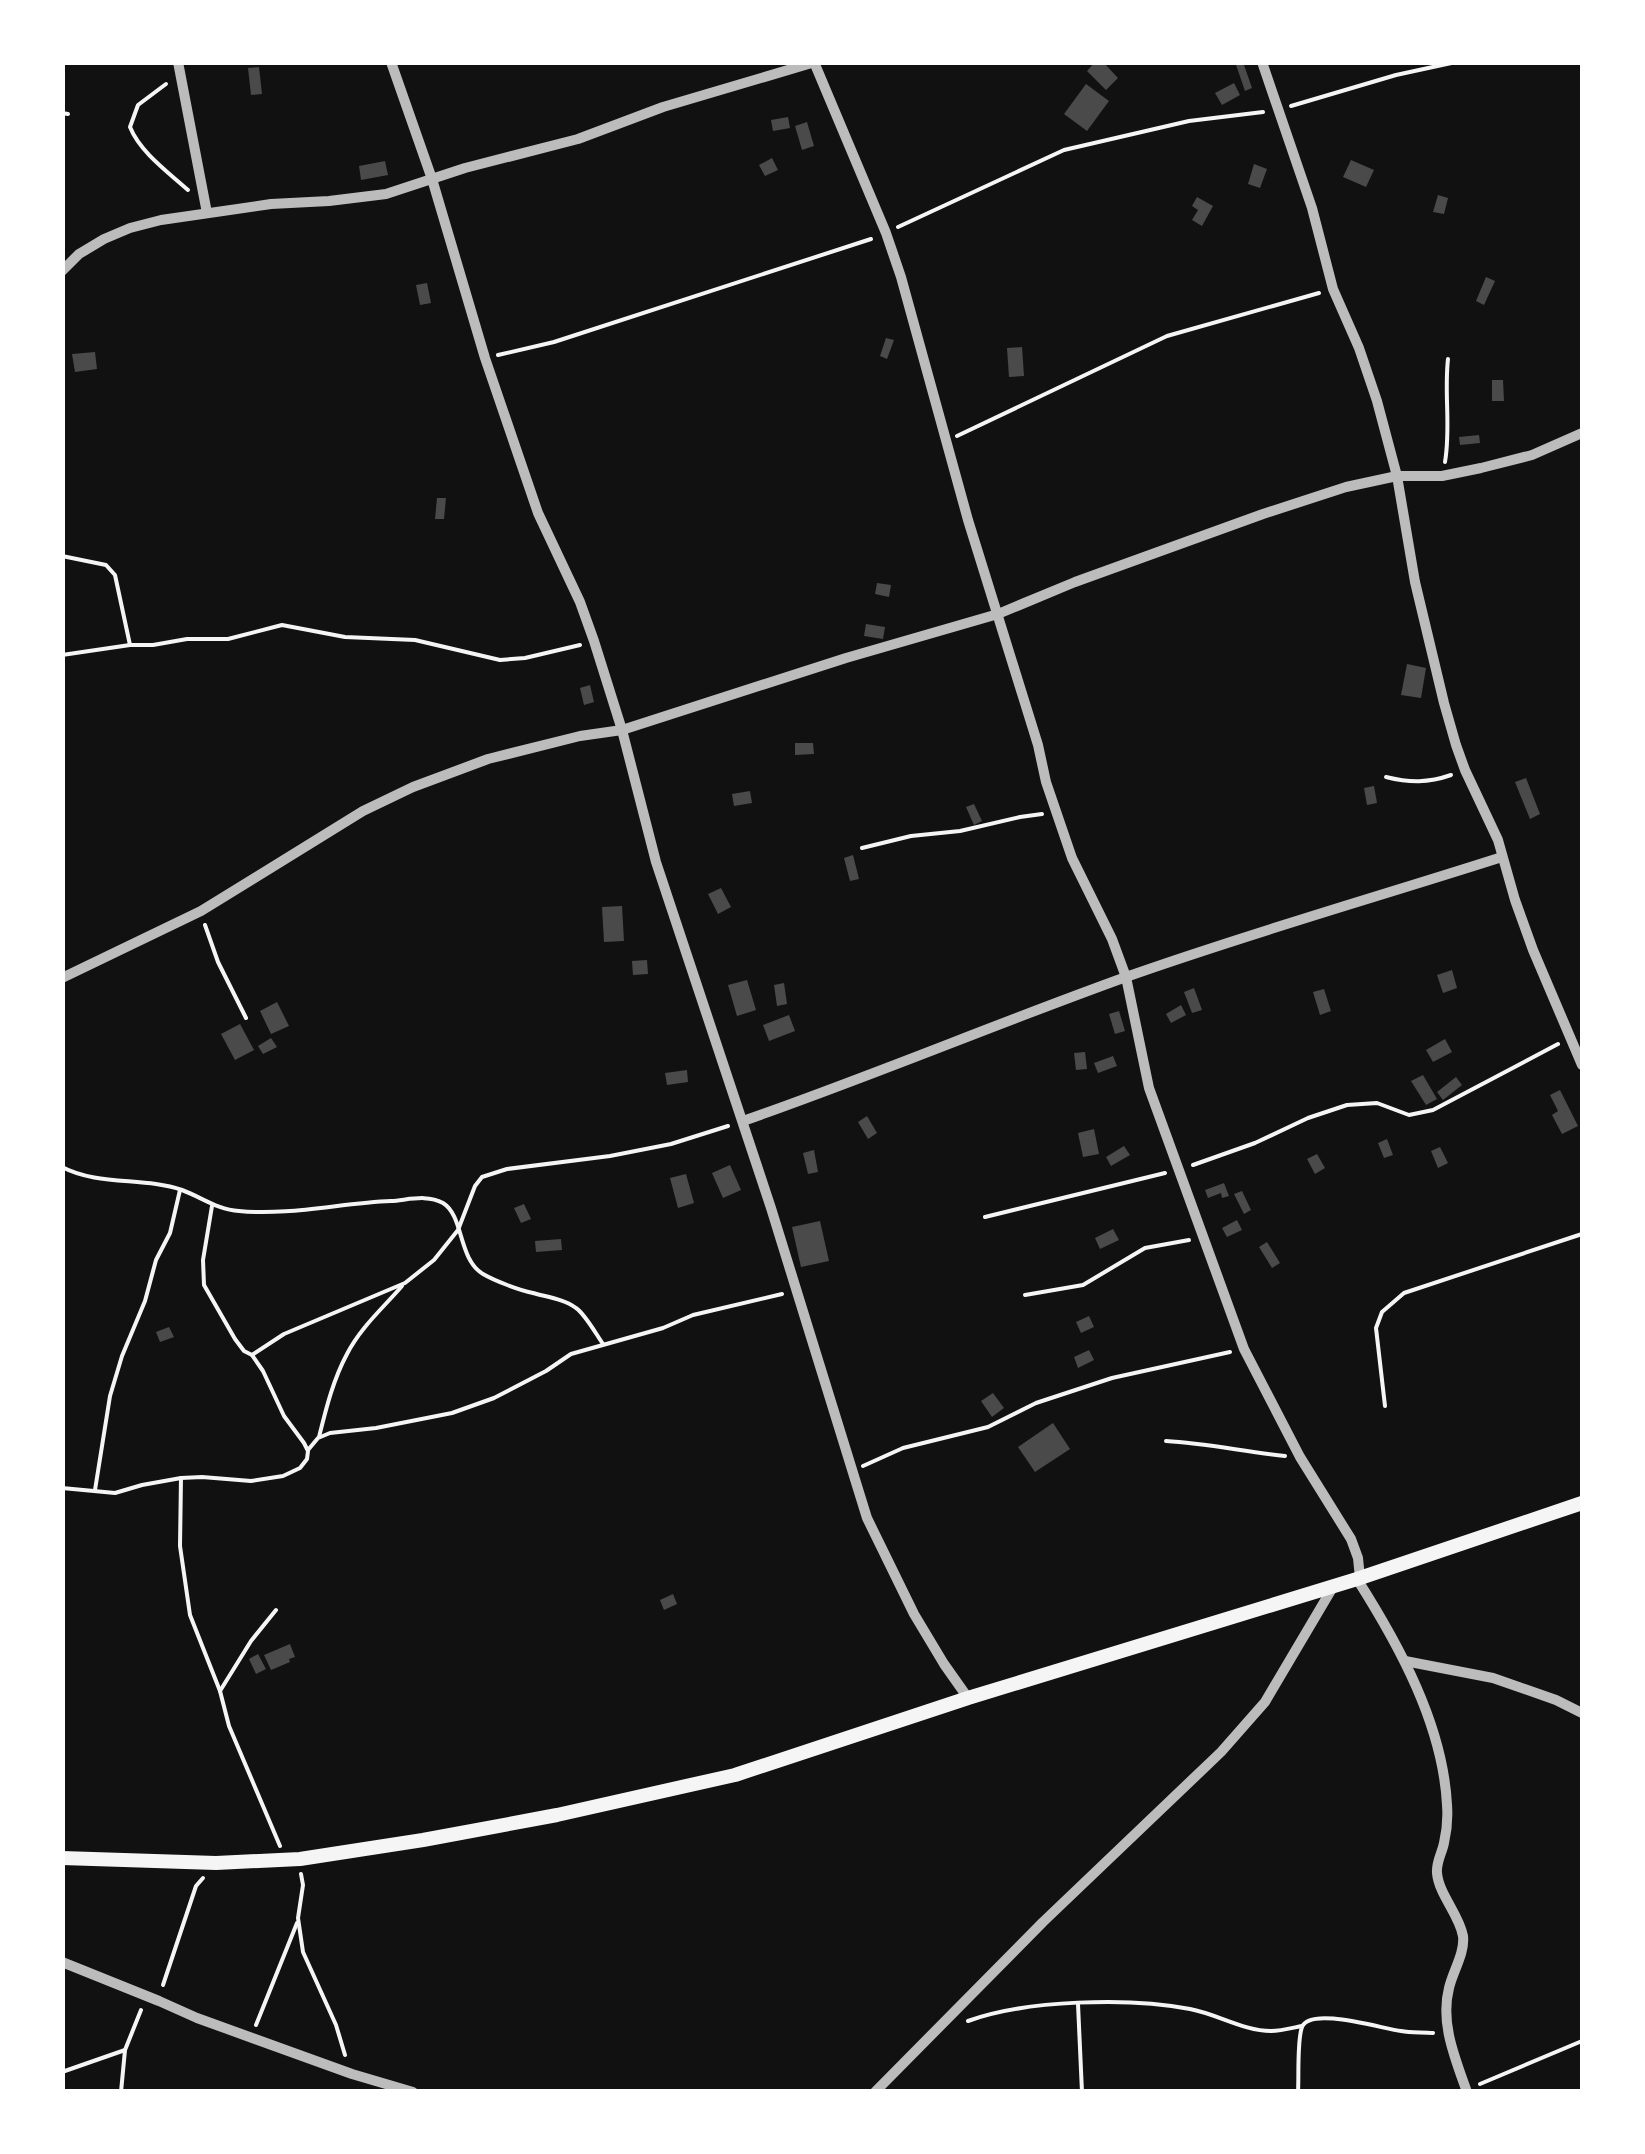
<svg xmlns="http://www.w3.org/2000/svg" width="1645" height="2154" font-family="Bitter,serif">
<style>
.building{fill:#4a4a4a}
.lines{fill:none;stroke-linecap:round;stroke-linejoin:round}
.path{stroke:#f5f5f5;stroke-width:4}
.minor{stroke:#bcbcbc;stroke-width:10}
.secondary{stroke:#f5f5f5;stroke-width:14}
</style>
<rect width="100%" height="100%" fill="#111"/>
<g class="building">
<polygon points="1095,62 1103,62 1118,78 1106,90 1087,71"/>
<polygon points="1235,62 1243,62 1252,88 1245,91"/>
<polygon points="259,67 262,94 251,95 248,68"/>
<polygon points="1234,83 1240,95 1222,105 1215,93"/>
<polygon points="1086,84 1109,101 1087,131 1064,114"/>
<polygon points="788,117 790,128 773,131 771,120"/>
<polygon points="807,122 814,146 802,150 795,126"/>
<polygon points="772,158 778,170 765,176 759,165"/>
<polygon points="1351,160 1374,170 1366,187 1343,177"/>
<polygon points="385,161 388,175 361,180 359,166"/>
<polygon points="1254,164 1267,169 1260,188 1248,184"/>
<polygon points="1438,195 1448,198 1444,214 1433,212"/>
<polygon points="1197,197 1213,206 1202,226 1192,220 1198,210 1192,206"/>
<polygon points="1486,277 1495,281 1484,305 1476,301"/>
<polygon points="427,283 431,303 420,305 416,285"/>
<polygon points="886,338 894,340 887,359 880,356"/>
<polygon points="1022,347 1024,376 1009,377 1007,348"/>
<polygon points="95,352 97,369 75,372 72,354"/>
<polygon points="1492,380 1503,380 1504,401 1492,401"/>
<polygon points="1479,435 1480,443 1460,445 1459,437"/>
<polygon points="437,498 446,498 444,519 435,519"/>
<polygon points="877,583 891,585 889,597 875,594"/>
<polygon points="866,624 885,627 883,639 864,636"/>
<polygon points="1407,664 1426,668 1421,698 1401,695"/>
<polygon points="590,685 594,702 584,705 580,688"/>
<polygon points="795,743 813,743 814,754 795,755"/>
<polygon points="1526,778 1540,814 1530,819 1515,782"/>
<polygon points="1374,786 1377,803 1367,805 1364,788"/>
<polygon points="750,791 752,803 734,806 732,794"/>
<polygon points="974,804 982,821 974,825 966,807"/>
<polygon points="853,855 859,879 850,881 844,858"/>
<polygon points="721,888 731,907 718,914 708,894"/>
<polygon points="622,906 624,941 604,942 602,907"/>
<polygon points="647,960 648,974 633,975 632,961"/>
<polygon points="1452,970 1457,988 1443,993 1437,975"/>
<polygon points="747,980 756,1010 737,1016 728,985"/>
<polygon points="784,983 787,1004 777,1006 774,985"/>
<polygon points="1194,988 1202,1010 1192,1013 1184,992"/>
<polygon points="1324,989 1331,1011 1320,1015 1313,992"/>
<polygon points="277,1002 289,1026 271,1034 260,1011"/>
<polygon points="1181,1005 1186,1015 1171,1023 1166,1014"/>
<polygon points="1119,1011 1125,1031 1115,1034 1109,1014"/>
<polygon points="789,1015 795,1031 769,1041 763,1025"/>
<polygon points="240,1024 254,1050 235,1060 221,1034"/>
<polygon points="271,1038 277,1047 263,1054 258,1046"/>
<polygon points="1445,1039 1452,1052 1433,1062 1426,1050"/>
<polygon points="1085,1052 1087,1069 1076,1070 1074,1053"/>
<polygon points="1113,1056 1117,1066 1098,1073 1094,1063"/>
<polygon points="687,1070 688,1082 667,1085 665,1073"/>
<polygon points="1423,1075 1437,1099 1426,1105 1411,1081"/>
<polygon points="1456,1077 1462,1085 1443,1100 1437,1092"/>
<polygon points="1560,1090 1578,1126 1562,1134 1552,1115 1558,1111 1550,1095"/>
<polygon points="867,1116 877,1133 868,1139 858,1122"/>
<polygon points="1094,1129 1099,1154 1083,1157 1078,1133"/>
<polygon points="1387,1139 1393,1155 1384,1158 1378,1143"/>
<polygon points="1124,1146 1130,1155 1111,1166 1106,1157"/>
<polygon points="1440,1147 1448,1163 1438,1168 1431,1151"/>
<polygon points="814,1150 818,1172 808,1174 803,1153"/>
<polygon points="1317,1154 1325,1168 1315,1174 1307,1159"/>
<polygon points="730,1165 741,1190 723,1198 712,1173"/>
<polygon points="686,1174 694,1203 678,1208 670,1178"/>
<polygon points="1224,1183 1229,1196 1222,1198 1221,1193 1208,1198 1205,1190"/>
<polygon points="1242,1191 1251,1210 1244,1214 1234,1194"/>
<polygon points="524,1204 531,1219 521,1223 514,1208"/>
<polygon points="1237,1220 1242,1230 1227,1237 1222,1228"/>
<polygon points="820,1221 829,1261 801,1267 792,1227"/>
<polygon points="1113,1229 1119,1240 1100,1249 1095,1238"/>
<polygon points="561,1239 562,1250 536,1252 535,1241"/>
<polygon points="1267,1242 1280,1263 1272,1268 1259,1247"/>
<polygon points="1089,1316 1094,1327 1081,1333 1076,1322"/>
<polygon points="169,1327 174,1337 160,1342 156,1332"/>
<polygon points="1089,1350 1094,1360 1078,1368 1074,1357"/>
<polygon points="993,1393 1004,1408 992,1417 981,1401"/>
<polygon points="1053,1423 1070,1449 1035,1472 1018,1447"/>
<polygon points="673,1594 677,1604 664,1610 660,1600"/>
<polygon points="290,1644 295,1657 289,1659 290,1662 271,1670 264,1655"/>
<polygon points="258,1654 266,1669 256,1674 249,1659"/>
</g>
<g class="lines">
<g class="path">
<path d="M166,84l-28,21 -8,22c10,25 38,45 58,63"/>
<polyline points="1291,106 1396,75 1456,62"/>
<polyline points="62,113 68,114"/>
<polyline points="898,227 1064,150 1189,121 1263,112"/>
<polyline points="498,355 554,342 871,239"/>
<polyline points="957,436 1167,336 1319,293"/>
<path d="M1445,462c6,-35 -1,-68 3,-103"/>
<polyline points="62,556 106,565 115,575 130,645"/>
<polyline points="62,655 130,645 153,645 187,639 228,639 282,625 345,637 415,640 500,660 525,658 580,645"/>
<path d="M1386,777c24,6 42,6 65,-2"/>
<polyline points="862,848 911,836 960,831 1020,817 1042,814"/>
<polyline points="205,925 218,962 246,1018"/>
<polyline points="1193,1165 1255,1143 1308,1118 1347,1105 1377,1103 1409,1115 1433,1110 1558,1044"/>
<path d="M62,1167c36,19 82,10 120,23 19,7 36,20 57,21 49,5 102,-8 152,-10 17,-1 36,-7 52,2 21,13 15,56 40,71 12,7 36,16 50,19 14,4 31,6 43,15 9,6 20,26 27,36"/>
<polyline points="985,1217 1165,1173"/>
<polyline points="1025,1295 1083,1285 1145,1248 1189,1240"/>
<polyline points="252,1355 284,1334 405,1283 434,1260 458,1230 475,1186 482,1177 507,1169 610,1156 671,1144 728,1126"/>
<polyline points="1385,1406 1376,1328 1382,1312 1404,1293 1582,1234"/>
<path d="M319,1437c7,-28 14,-57 28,-83 13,-26 36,-46 55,-68"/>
<path d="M1166,1441c40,2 79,11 119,15"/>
<polyline points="308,1450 318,1438 330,1433 376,1428 452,1413 494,1398 546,1371 571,1354 663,1328 693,1315 782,1294"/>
<polyline points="863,1466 903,1448 988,1427 1036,1403 1112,1378 1230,1352"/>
<polyline points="181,1478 180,1546 190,1615 220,1691 229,1726 280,1846"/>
<polyline points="62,1488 115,1493 142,1485 181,1478 202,1477 251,1481 283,1476 300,1468 307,1459 308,1451 304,1443 284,1416 263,1371 252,1355 244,1351 235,1339 204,1285 203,1260 212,1206"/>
<polyline points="95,1490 110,1396 122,1356 145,1301 156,1260 170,1233 180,1190"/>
<polyline points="220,1691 251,1641 276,1610"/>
<polyline points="301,1874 303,1885 298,1918 303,1952 336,2025 345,2055"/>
<polyline points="163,1985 196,1886 203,1878"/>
<polyline points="1078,2004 1082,2092"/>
<path d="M968,2021c58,-21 161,-24 222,-12 27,5 54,22 81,22 10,0 21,-3 31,-5"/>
<polyline points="256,2025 297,1923"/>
<polyline points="62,2072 125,2050"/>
<polyline points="1480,2084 1582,2041"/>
<polyline points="121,2092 125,2050 141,2010"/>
<path d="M1298,2092c1,-16 -1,-52 4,-65 8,-21 81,2 99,4 10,2 21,1 32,2"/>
</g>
<g class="minor">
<polyline points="178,62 207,213"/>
<polyline points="391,62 432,179 485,358 538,513 580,602 594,641 622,730 656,862 771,1208 867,1518 914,1614 944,1664 968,1698"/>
<polyline points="814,62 886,233 901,277 968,520 1038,745 1046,782 1072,858 1112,939 1126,977 1149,1088 1244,1349 1300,1457 1351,1539 1358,1558 1360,1578"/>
<polyline points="1262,62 1312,208 1333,289 1359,348 1377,401 1397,476 1415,582 1444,703 1456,745 1465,770 1498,840 1515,900 1533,950 1582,1065"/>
<polyline points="62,271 79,254 104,239 130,228 161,220 271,204 329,201 386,194 465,168 578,139 663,107 815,62"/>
<polyline points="62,978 201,911 363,811 413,787 488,759 580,736 622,730 846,658 998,614 1075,582 1263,514 1346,487 1397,476 1442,476 1481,468 1532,455 1582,433"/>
<path d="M743,1121c129,-45 255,-98 383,-144 124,-44 251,-80 376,-120"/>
<path d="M1357,1579c42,66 86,146 90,226 1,13 0,25 -3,38 -2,10 -8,19 -7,30 2,22 22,41 26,63 2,17 -10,35 -14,52 -9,35 6,70 18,104"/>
<polyline points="1405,1661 1493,1678 1556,1700 1582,1713"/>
<polyline points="62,1962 159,2001 197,2018 352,2074 413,2092"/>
<polyline points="875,2092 1043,1922 1221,1752 1265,1702 1333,1587"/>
</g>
<polyline class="secondary" points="62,1858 216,1863 300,1859 423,1840 557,1815 735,1775 968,1698 1357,1579 1582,1503"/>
</g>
<rect width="1645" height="2154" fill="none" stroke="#ffffff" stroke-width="130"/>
</svg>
